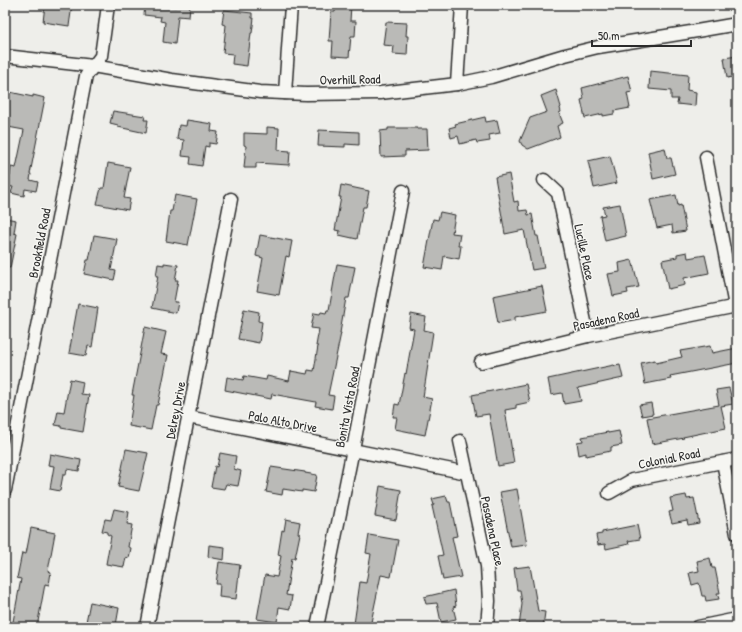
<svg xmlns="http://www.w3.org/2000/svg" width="742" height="632" font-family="'Patrick Hand',sans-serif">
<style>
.building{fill:#babab7;stroke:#2b2b2b}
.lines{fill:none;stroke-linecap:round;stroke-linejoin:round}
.street-casing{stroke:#2b2b2b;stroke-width:15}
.street{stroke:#f6f6f2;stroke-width:12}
.labels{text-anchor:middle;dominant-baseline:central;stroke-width:3;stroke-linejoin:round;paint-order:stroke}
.street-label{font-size:13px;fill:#2b2b2b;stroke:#f6f6f2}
</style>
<rect width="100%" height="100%" fill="#eeeeea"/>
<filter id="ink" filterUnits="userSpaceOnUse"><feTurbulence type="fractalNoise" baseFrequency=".025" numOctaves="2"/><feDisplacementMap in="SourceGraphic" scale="8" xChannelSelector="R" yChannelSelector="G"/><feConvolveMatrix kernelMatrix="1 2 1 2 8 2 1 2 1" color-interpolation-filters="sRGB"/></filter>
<g filter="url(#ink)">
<g class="building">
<polygon points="45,5 72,5 69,26 43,22"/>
<polygon points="145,5 177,7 177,5 190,5 189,17 178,16 175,44 163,42 165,22 160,21 161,17 144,15"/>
<polygon points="336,5 351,5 350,21 356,21 355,36 351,36 349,57 332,56 333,41 329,41 331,12 335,12"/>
<polygon points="224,10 252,13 252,18 254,18 252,33 251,33 247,66 232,64 233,54 223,53 226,25 222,24"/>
<polygon points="386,22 407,23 406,36 408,36 407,55 393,54 394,46 383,45"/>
<polygon points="737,56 737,76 727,78 724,58"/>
<polygon points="650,71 688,75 687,90 696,92 695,106 677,104 678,99 671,99 671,91 649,89"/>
<polygon points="628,76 632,92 627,93 630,108 614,111 614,114 603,116 603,114 585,118 581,100 584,99 582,88"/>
<polygon points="556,90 561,107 560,108 561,112 559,113 563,123 557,126 560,137 528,149 522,145 520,141 530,118 547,112 541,96"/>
<polygon points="5,91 33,97 33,95 45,98 30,174 31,174 30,180 38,182 36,191 25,189 24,196 11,193 13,187 5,186 5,175 10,176 11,167 16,168 24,130 8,127 10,119 5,118"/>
<polygon points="113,111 145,116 144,120 148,120 146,133 118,127 118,125 110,123"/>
<polygon points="485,117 486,122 497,120 500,133 489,135 490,141 477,143 476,140 460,144 458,136 451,138 449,128 456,126 455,124"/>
<polygon points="187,120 212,124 211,131 218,132 216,144 209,143 209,147 205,146 202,166 190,164 191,157 182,156 184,140 177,139 179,125 186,126"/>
<polygon points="267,127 279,128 278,150 290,151 289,165 256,163 256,168 244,168 246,146 244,145 244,133 267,134"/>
<polygon points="388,128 417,128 417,129 427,129 428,150 405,151 405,156 381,157 380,131 388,130"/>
<polygon points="319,130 359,132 359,145 345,144 345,147 318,146"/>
<polygon points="665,148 667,158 671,158 675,174 653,179 648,152"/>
<polygon points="610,156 617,183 594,188 588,161"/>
<polygon points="108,163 130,167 124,198 130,199 128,210 97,204 101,188 104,188"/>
<polygon points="509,174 514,202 518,201 519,211 527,210 528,215 532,214 536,236 538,236 544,268 532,270 524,230 505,234 495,177"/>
<polygon points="341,185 369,191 366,207 363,207 357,239 339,235 340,231 335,230 341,197 339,197"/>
<polygon points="175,195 197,199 188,245 166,241 170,211 172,211"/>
<polygon points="676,195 678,206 681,205 686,231 673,233 672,225 657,228 650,200"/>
<polygon points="620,204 626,236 605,241 600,216 605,215 603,207"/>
<polygon points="440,212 455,215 452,233 460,234 458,246 461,246 459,259 444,256 442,270 424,267 433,219 438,220"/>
<polygon points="5,218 16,220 14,233 17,234 10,268 5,267"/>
<polygon points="94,235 117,239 111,270 116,271 114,280 84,274 87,260 89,260"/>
<polygon points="260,235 292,241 289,257 286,256 279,295 257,291 263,258 256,256"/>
<polygon points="687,252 688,258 705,255 709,273 684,278 685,285 668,289 662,260 677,257 677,254"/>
<polygon points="632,260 639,287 627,289 628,293 613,296 608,274 620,272 619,263"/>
<polygon points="164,263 178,265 175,280 178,280 174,302 178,302 176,313 152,308 158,276 156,276 158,264 164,265"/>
<polygon points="337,264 355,267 349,298 346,298 340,333 341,333 328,395 334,396 332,409 315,406 316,402 272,394 271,399 225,390 227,377 243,380 244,376 266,380 267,376 289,381 291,371 307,374 308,370 314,371 318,346 316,346 319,329 311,328 314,313 320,314 321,312 326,313 327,310 329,310"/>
<polygon points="542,286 547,311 515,317 515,320 498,323 493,296"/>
<polygon points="78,304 98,308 92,347 88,346 86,356 69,353"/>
<polygon points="244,309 259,312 258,321 262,322 259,343 238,339"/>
<polygon points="411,314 426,317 424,330 433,332 423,397 432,399 425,435 395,429 397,417 393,417 395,404 399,405 405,373 406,374 414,329 409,328"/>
<polygon points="145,327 166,332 161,354 168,355 158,405 156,405 151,430 129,426 134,395 132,395"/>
<polygon points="710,346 712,353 737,348 737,363 670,376 671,379 645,384 641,363 655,360 656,363 682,357 680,351"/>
<polygon points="614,365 615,366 620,365 623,378 578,388 581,401 564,404 562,393 551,395 548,379"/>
<polygon points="70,379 83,382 81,394 89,395 83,432 61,428 61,426 55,425 58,411 64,412"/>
<polygon points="526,384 530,402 516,405 516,408 505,410 514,463 498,466 489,414 476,416 472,395"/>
<polygon points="729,388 733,404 721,406 726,428 683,437 684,438 652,444 647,418 719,405 716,390"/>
<polygon points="651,403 653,414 642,416 639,405"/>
<polygon points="619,431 622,445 611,447 611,451 586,456 586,453 579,455 577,442 583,441 582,437 608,432 608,433"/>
<polygon points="126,449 148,453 139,491 118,487"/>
<polygon points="220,453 236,456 234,469 241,471 238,486 226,484 224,489 211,487 215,466 217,467"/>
<polygon points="50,454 81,460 79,471 67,469 66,475 63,475 60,491 50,489 54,466 48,465"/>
<polygon points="271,467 305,472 305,473 317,475 314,492 302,490 302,492 283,489 282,495 266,492"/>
<polygon points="380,486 401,490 396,520 375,516"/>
<polygon points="517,489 527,545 511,547 500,492"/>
<polygon points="686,495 687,499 694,498 699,523 688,525 687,520 672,523 669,512 673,511 670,498"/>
<polygon points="446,496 448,502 450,502 457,536 452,537 461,577 443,580 438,556 443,555 432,506 434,505 432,499"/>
<polygon points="114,509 129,512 127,524 132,525 128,547 131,548 129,558 126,557 124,567 106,564 111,536 107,534 107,532 102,531 105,519 111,520"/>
<polygon points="286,519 300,522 298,533 300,534 295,558 292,558 286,595 292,596 290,609 279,607 277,622 257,619 265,575 277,577 281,556 278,555 282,530 284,531"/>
<polygon points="637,525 640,539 628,541 629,544 606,549 605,544 598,545 596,535 602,534 602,532"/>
<polygon points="31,528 55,533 48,571 51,572 49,585 45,584 37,627 12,627 21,579 17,578 22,553 26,554"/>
<polygon points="369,535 398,540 391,577 381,575 370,627 354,624 360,582 366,583 371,554 366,553"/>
<polygon points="209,545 225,547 224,560 208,557"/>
<polygon points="710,558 712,568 715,568 720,593 717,593 719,599 706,601 705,596 702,596 699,583 692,585 689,573 699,571 697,561"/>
<polygon points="219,562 240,565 236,599 219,597 220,584 216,584"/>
<polygon points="530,566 538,611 545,612 543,627 519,627 522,604 520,590 517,590 514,568"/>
<polygon points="454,590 456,606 453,607 456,619 441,622 437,603 426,604 424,597"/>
<polygon points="90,602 119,608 116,625 111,624 110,627 88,627 89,622 86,622"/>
</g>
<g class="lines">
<g class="street-casing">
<g id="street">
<polyline points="5,56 93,66 172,80 260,92 306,94 380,93 457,84 491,77 565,55 598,47 691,32 737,24"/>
<polyline points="457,84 462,5"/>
<polyline points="285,93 291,5"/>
<polyline points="706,157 735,306"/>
<polyline points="544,180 558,193 588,336"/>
<polyline points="481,362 588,336 737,306"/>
<polyline points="188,417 467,473"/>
<polyline points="460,441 487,566 489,601 487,627"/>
<polyline points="723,462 737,534"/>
<polyline points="5,490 86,76 101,56 108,5"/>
<polyline points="609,493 632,480 737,459"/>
<polyline points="147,627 231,199"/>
<polyline points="317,627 353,449 403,191"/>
<polyline points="698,627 737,619"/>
</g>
</g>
<use href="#street" class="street"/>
</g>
</g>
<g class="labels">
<g class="street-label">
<text transform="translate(350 79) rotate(-1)">Overhill Road</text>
<text transform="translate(39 243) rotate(-79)">Brookfield Road</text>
<text transform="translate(585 252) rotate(78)">Lucille Place</text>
<text transform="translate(606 319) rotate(-12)">Pasadena Road</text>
<text transform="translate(347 407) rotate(-79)">Bonita Vista Road</text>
<text transform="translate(175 410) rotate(-79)">Delrey Drive</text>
<text transform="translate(283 421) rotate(11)">Palo Alto Drive</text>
<text transform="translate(669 458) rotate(-11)">Colonial Road</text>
<text transform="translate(493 531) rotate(78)">Pasadena Place</text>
</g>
</g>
<rect width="742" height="632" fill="none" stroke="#f6f6f2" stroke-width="20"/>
<rect x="10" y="10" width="722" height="612" fill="none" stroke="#2b2b2b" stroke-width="1.5" filter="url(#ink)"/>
<path d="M592 40v6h99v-6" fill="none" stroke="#2b2b2b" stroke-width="2"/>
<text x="598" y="40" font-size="12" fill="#2b2b2b" stroke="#f6f6f2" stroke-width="3" paint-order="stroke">50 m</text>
</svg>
